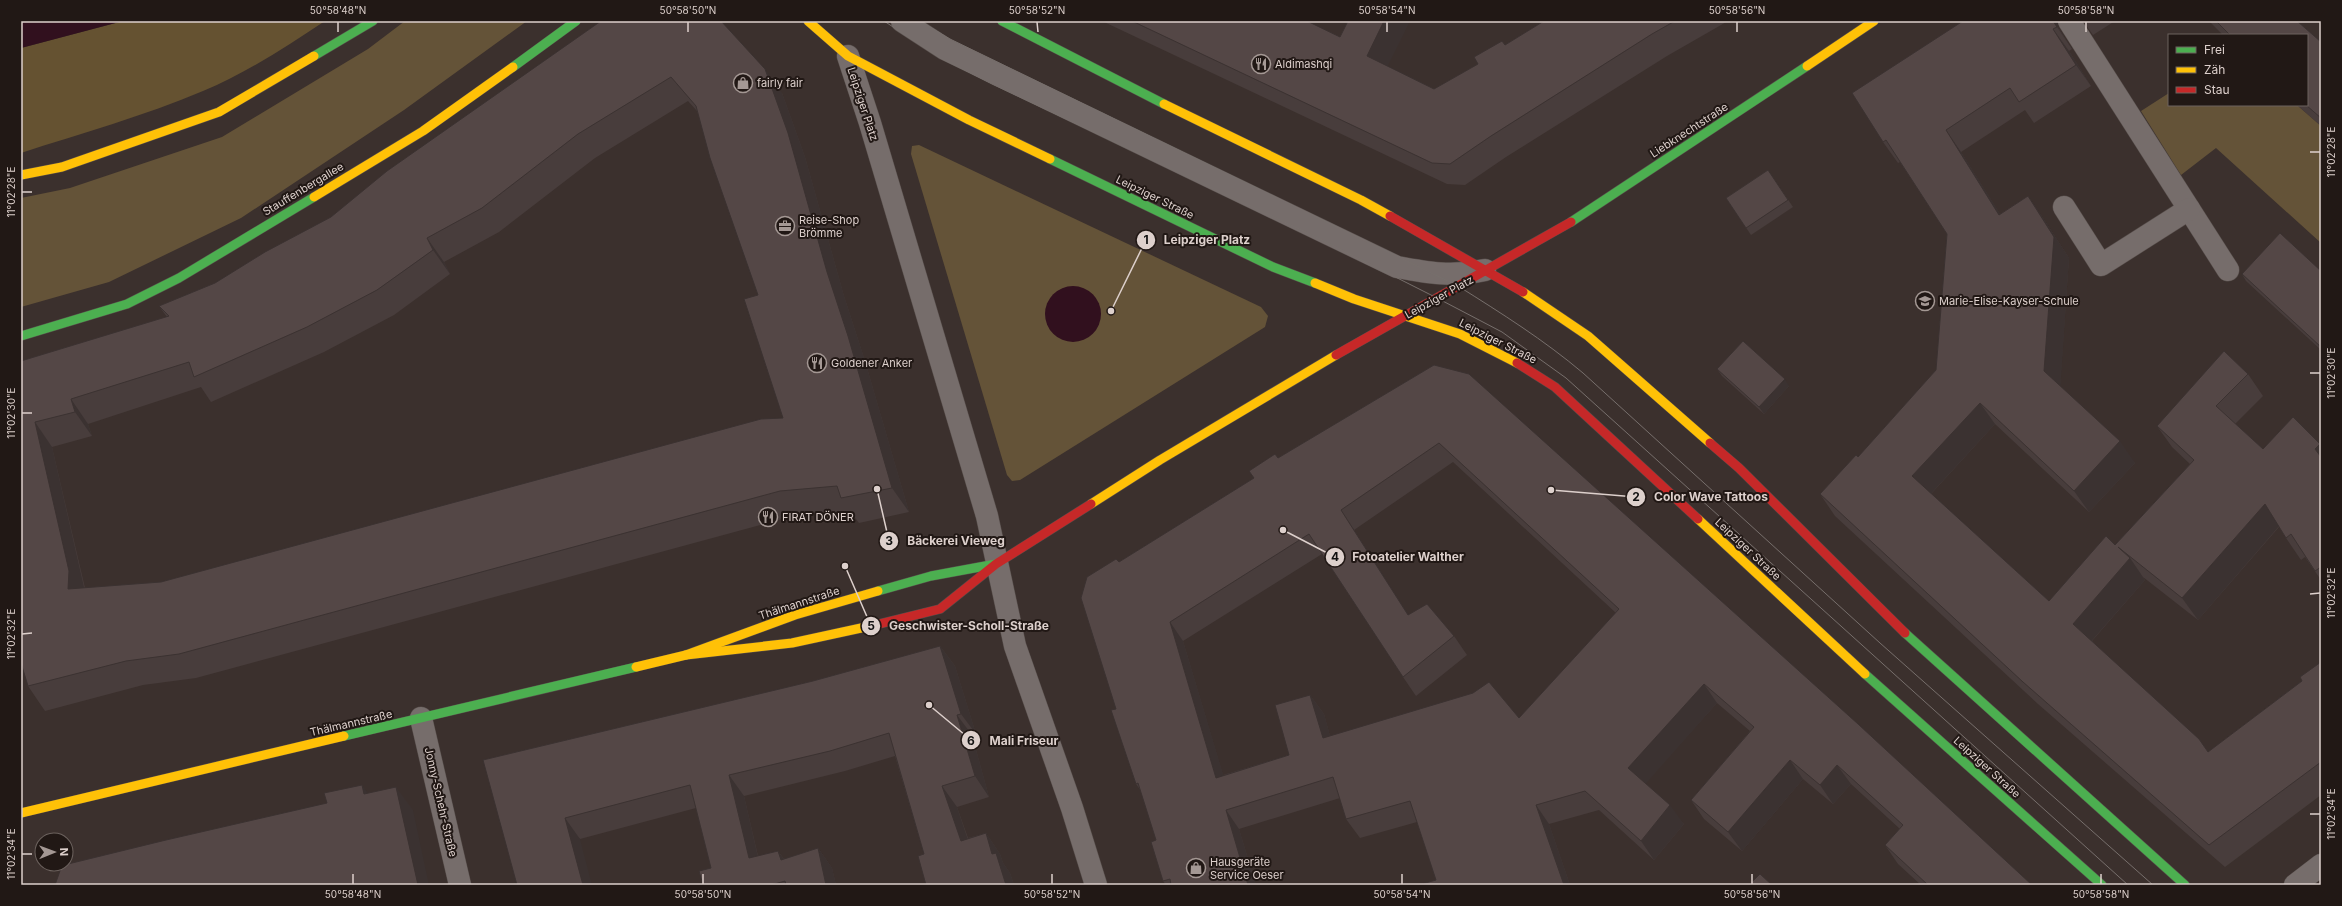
<svg xmlns="http://www.w3.org/2000/svg" width="2342" height="906" font-family="Inter,sans-serif">
<style>
.green{fill:#645338}
.forest{fill:#655231}
.water{fill:#31101e}
.lines{fill:none;stroke-linecap:round;stroke-linejoin:round}
.lane-casing{stroke:#564d4a;stroke-width:23}
.street-casing{stroke:#564d4a;stroke-width:23}
.fast-casing{stroke:#564d4a;stroke-width:10}
.slow-casing{stroke:#564d4a;stroke-width:10}
.jam-casing{stroke:#564d4a;stroke-width:10}
.lane{stroke:#766d6b;stroke-width:22}
.street{stroke:#766d6b;stroke-width:22}
.fast{stroke:#4caf50;stroke-width:9}
.slow{stroke:#ffc107;stroke-width:9}
.jam{stroke:#c62828;stroke-width:9}
.tram{stroke:#776f6c;stroke-width:1}
.wall{fill:#483d3c;fill-rule:evenodd}
.shaded-wall{fill:#3b3231}
.building{fill:#544746;stroke:#3b3231;fill-rule:evenodd}
.ticks{fill:none;stroke:#ddd0cc;stroke-width:1.5}
.labels{text-anchor:middle;dominant-baseline:central;stroke-width:4;stroke-linejoin:round;paint-order:stroke}
.poi-label{font-size:11px;fill:#ddd0cc;stroke:#211815;text-anchor:start}
.street-label{font-size:11px;fill:#ddd0cc;stroke:#211815}
.leader{fill:none;stroke:#ddd0cc;stroke-width:1.5}
.callout-dot{fill:#ddd0cc;stroke:#211815;stroke-width:1.5}
.mark-label{font-size:12px;text-anchor:middle;font-weight:bold;fill:#111}
.callout-label{font-size:12px;text-anchor:middle;font-weight:bold;fill:#ddd0cc;stroke:#211815;stroke-width:4;stroke-linejoin:round;paint-order:stroke}
.neatline{fill:none;stroke:#ddd0cc;stroke-width:1.5}
.ticks-label{font-size:10px;text-anchor:middle;fill:#ddd0cc}
</style>
<rect width="100%" height="100%" fill="#3b302d"/>
<g class="green">
<polygon points="405,21 527,21 404,110 241,218 109,282 21,307 21,198 70,188 222,137 368,49"/>
<polygon points="2169,93 2169,105 2297,105 2321,126 2321,243 2216,148 2181,175 2141,111"/>
<polygon points="919,145 1261,307 1268,316 1265,327 1020,480 1012,481 1007,475 911,154 912,146"/>
</g>
<path class="forest" d="M123,21h202c-38,25 -80,53 -122,70 -59,25 -121,42 -182,62v-105z"/>
<g class="water">
<polygon points="21,21 123,21 21,48"/>
<circle cx="1073" cy="314" r="28"/>
</g>
<g class="lines">
<g class="lane-casing">
<g id="lane">
<polyline points="2069,21 2228,270"/>
<polyline points="2064,207 2101,265 2189,209"/>
</g>
</g>
<g class="street-casing">
<g id="street">
<path d="M902,21l43,28 452,218c32,6 55,10 88,3"/>
<polyline points="848,56 870,123 987,516 1015,646 1072,808 1096,885"/>
<polyline points="421,718 460,885"/>
<polyline points="2295,885 2321,865"/>
</g>
</g>
<g class="fast-casing">
<g id="fast">
<polyline points="1002,21 1164,104"/>
<polyline points="314,56 373,21"/>
<polyline points="513,67 576,21"/>
<polyline points="1050,159 1273,267 1315,283"/>
<polyline points="1571,222 1807,66"/>
<polyline points="21,336 127,304 179,278 314,197"/>
<polyline points="878,591 931,576 996,564"/>
<polyline points="1905,633 2185,885"/>
<polyline points="1865,674 2102,885"/>
<polyline points="344,736 636,667"/>
</g>
</g>
<g class="slow-casing">
<g id="slow">
<polyline points="808,21 848,56 969,120 1050,159"/>
<polyline points="1807,66 1874,21"/>
<polyline points="1164,104 1361,200 1390,216"/>
<polyline points="21,175 62,167 219,112 314,56"/>
<polyline points="314,197 423,131 513,67"/>
<polyline points="1315,283 1354,299 1460,334 1517,363"/>
<polyline points="1523,292 1588,336 1710,443"/>
<polyline points="1091,504 1160,460 1336,355"/>
<polyline points="1698,519 1865,674"/>
<polyline points="686,655 792,643 875,625"/>
<polyline points="636,667 686,655 795,615 878,591"/>
<polyline points="21,813 344,736"/>
</g>
</g>
<g class="jam-casing">
<g id="jam">
<polyline points="1390,216 1523,292"/>
<polyline points="1336,355 1571,222"/>
<polyline points="1517,363 1555,387 1698,519"/>
<polyline points="1710,443 1739,468 1905,633"/>
<polyline points="875,625 940,609 996,564 1091,504"/>
</g>
</g>
<use href="#lane" class="lane"/>
<use href="#street" class="street"/>
<use href="#fast" class="fast"/>
<use href="#slow" class="slow"/>
<use href="#jam" class="jam"/>
<g class="tram">
<polyline points="884,21 939,57 992,84 1312,235 1437,298 1502,332 1566,378 2128,885"/>
<path d="M920,21l30,18 508,247c43,27 86,54 125,87l297,270 273,242"/>
</g>
</g>
<g class="wall">
<path d="M601,21l181,72 23,64 39,139 21,65 44,151 -50,11 -9,-12 -53,4 -601,163 -53,7 -98,26 -17,-25 -7,-325 146,-44 -8,-11 56,-23 116,-66zM688,101l9,10 61,184 25,123 -622,164 -76,6 -33,-141 40,-11 -4,-12 113,-37 10,15 113,-50 70,-37 56,-41 -6,-12 55,-30 96,-74z"/>
<polygon points="1102,21 1307,21 1387,66 1434,89 1478,64 1505,45 1544,21 1728,21 1667,56 1506,157 1465,185 1447,184"/>
<polygon points="1963,21 2058,27 2072,49 2069,51 2091,86 2034,123 2025,110 1961,152 2000,214 2028,196 2043,218 2069,258 2060,386 2135,463 2089,512 1995,424 1931,494 2049,601 2115,545 2190,464 2172,447 2157,426 2248,374 2263,396 2235,424 2263,449 2321,445 2321,580 2305,557 2301,560 2286,538 2279,527 2198,620 2143,577 2145,580 2092,641 2208,752 2302,681 2321,662 2321,795 2225,867 2038,704 1835,516 1820,494 1858,457 1936,370 1947,234 1900,162 1898,163 1883,142"/>
<polygon points="2083,21 2115,21 2093,35"/>
<polygon points="2209,21 2297,21 2321,42 2321,126 2297,105 2307,105 2307,35 2223,35"/>
<polygon points="1768,170 1793,207 1751,235 1726,198"/>
<polygon points="2321,271 2321,350 2246,281 2242,274"/>
<path d="M1434,365l598,520h-111l-23,-21 -13,-19 15,-16 -49,-45 -18,20 -30,-25 -61,72 -38,-32 -13,-19 59,-69 -33,-28 -72,80 39,41 -30,36 -55,-50 -50,14 21,61h-152l18,-5 -19,-58 -57,16 -14,-19 -6,-21 -101,31 17,56h-90l-3,-4 -7,-41 -15,-49 -5,-7 -20,-75 3,-147 135,-84 24,-20zM1453,462l163,151 -97,105 -189,18 -6,-22 -14,-19 -21,60 -66,20 -40,-134 139,-87 81,123 13,19 51,-41 -13,-19 -46,-21 -54,-85z"/>
<polygon points="1717,369 1789,386 1764,414 1722,376"/>
<polygon points="940,646 955,666 976,734 972,735 989,797 957,807 968,838 986,833 1000,854 1003,863 1010,873 1014,885 926,885 924,854 895,756 845,771 744,796 758,856 778,851 784,859 818,848 832,868 836,885 703,885 711,868 696,808 580,839 483,760 813,681"/>
</g>
<g class="shaded-wall">
<polygon points="1384,21 1410,21 1382,78 1367,56"/>
<polygon points="2053,21 2058,21 2058,27 2072,49"/>
<polygon points="2053,29 2069,51 2091,86 2076,65"/>
<polygon points="765,69 782,93 805,157 844,296 865,361 909,512 892,488 827,272"/>
<polygon points="1946,130 1961,152 2014,236 1999,215"/>
<polygon points="2028,196 2043,218 2069,258 2060,393 2044,371"/>
<polygon points="427,238 444,262 450,274 433,250"/>
<polygon points="1785,379 1789,386 1764,414 1759,407"/>
<polygon points="71,399 88,424 92,436 75,412"/>
<polygon points="1980,403 1995,424 1927,498 1912,476"/>
<polygon points="35,422 52,447 86,596 68,589"/>
<polygon points="2120,441 2135,463 2089,512 2074,491"/>
<polygon points="2320,444 2321,445 2321,457 2315,449"/>
<polygon points="2265,504 2280,525 2198,620 2182,598"/>
<polygon points="1341,510 1354,530 1421,634 1408,615"/>
<polygon points="2130,558 2145,580 2088,645 2073,624"/>
<polygon points="1170,622 1183,641 1230,797 1216,778"/>
<polygon points="940,646 955,666 976,734 961,714"/>
<polygon points="1704,684 1717,703 1642,788 1628,768"/>
<polygon points="1310,695 1324,714 1336,757 1323,738"/>
<polygon points="957,715 972,735 989,797 975,776"/>
<polygon points="1790,760 1803,779 1742,851 1728,832"/>
<polygon points="1837,765 1851,784 1833,804 1820,785"/>
<polygon points="729,775 744,796 763,879 749,858"/>
<polygon points="362,785 378,808 364,794"/>
<polygon points="942,786 957,807 975,861 961,841"/>
<polygon points="396,787 413,810 429,885 418,885"/>
<polygon points="1536,805 1549,824 1570,885 1564,885"/>
<polygon points="1670,805 1684,824 1654,860 1641,841"/>
<polygon points="1226,810 1239,829 1256,885 1248,885"/>
<polygon points="565,818 580,839 592,885 583,885"/>
<polygon points="986,833 1000,854 1003,863 1010,873 1014,885 1006,885 999,865 992,854"/>
<polygon points="818,848 832,868 836,885 826,885"/>
<polygon points="778,851 793,872 781,860"/>
</g>
<g class="building">
<path d="M601,21h120l44,48 23,64 39,139 21,64 44,152 -51,10 -4,-12 -57,5 -601,163 -53,7 -98,25 -7,-23v-302l148,-45 -10,-10 56,-23 50,-31 66,-35 56,-46zM671,77l25,29 14,52 48,137 -14,4 39,119 -22,1 -600,163 -93,7 1,-18 -34,-149 40,-10 -4,-13 118,-37 5,15 113,-50 70,-37 56,-40 -6,-12 55,-30 96,-74z"/>
<polygon points="1132,21 1307,21 1340,37 1348,21 1384,21 1367,56 1434,89 1478,64 1474,57 1502,41 1505,45 1544,21 1675,21 1652,34 1491,136 1450,164 1432,163"/>
<polygon points="1963,21 2053,21 2057,27 2053,29 2076,65 2019,102 2010,88 1946,130 1999,215 2028,196 2054,237 2044,371 2120,441 2074,491 1980,403 1912,476 2049,601 2106,536 2115,545 2194,460 2157,426 2224,351 2248,374 2216,406 2263,449 2293,417 2320,444 2315,449 2321,457 2321,567 2315,571 2291,534 2286,538 2265,504 2182,598 2118,547 2130,558 2073,624 2199,739 2208,752 2302,681 2300,677 2321,662 2321,762 2209,845 2023,682 1820,494 1856,455 1858,457 1936,370 1947,234 1886,140 1883,142 1852,93"/>
<polygon points="2216,21 2297,21 2321,42 2321,118 2306,105 2307,105 2307,35 2230,35"/>
<polygon points="1768,170 1788,200 1746,228 1726,198"/>
<polygon points="2280,233 2321,271 2321,347 2242,274"/>
<polygon points="1743,341 1785,379 1759,407 1717,369"/>
<path d="M1434,365l35,9 389,350 174,161h-104l-43,-40 18,-20 -66,-60 -17,20 -30,-25 -62,72 -37,-32 63,-73 -50,-43 -76,84 42,37 -29,36 -56,-50 -49,14 28,80h-146l18,-5 -26,-79 -64,18 -13,-42 -107,33 22,75h-77l-1,-6 -7,2 -12,-39 5,-2 -18,-57 -2,1 -25,-74 5,-1 -35,-111 6,-21 29,-18 3,3 135,-84 -5,-7 26,-17 3,4zM1439,443l180,166 -100,109 -30,-36 -16,11 -150,45 -13,-43 -35,10 14,50 -73,23 -46,-156 139,-88 94,143 51,-41 -27,-32 -19,11 -67,-105z"/>
<polygon points="940,646 961,714 957,715 975,776 942,786 961,841 986,833 992,854 996,853 1006,885 926,885 918,856 924,854 889,733 830,751 729,775 749,858 778,851 781,860 818,848 826,885 786,885 785,881 771,885 703,885 699,871 711,868 690,785 565,818 583,885 517,885 483,760 813,681"/>
<polygon points="362,785 364,794 396,787 418,885 55,885 61,868 68,864 166,840 327,803 324,793"/>
<polygon points="1760,874 1772,885 1749,885"/>
<polygon points="2321,882 2321,885 2317,885"/>
</g>
<path class="ticks" d="M338,22v10M688,22v10M1037,22l1,10M1387,22v10M1737,22v10M2086,22v10M2310,152h10M22,192h10M2310,373h10M22,413h10M2310,594l10,-1M22,634l10,-1M2310,814h10M22,854h10M353,874v10M703,874v10M1052,874v10M1402,874v10M1752,874v10M2101,874v10"/>
<defs>
<g id="restaurant-ring" transform="scale(1)"><circle r="9.5" fill="#211815" stroke="#a49894" stroke-width="1.5"/><path d="M-5-6h1v4h1v-4h1v4h1v-4h1v5L-1.5 .5V6h-2V.5L-5-1ZM5-6V6H3V1.5H1.5Q1.5-4 5-6Z" fill="#a49894"/></g>
<g id="shop-ring" transform="scale(1)"><circle r="9.5" fill="#211815" stroke="#a49894" stroke-width="1.5"/><path d="M-5-2.5h2.3a2.7 3.5 0 0 1 5.4 0H5L5.5 6h-11ZM-1.5-2.5h3a1.5 2.3 0 0 0-3 0Z" fill="#a49894"/></g>
<g id="office-ring" transform="scale(1)"><circle r="9.5" fill="#211815" stroke="#a49894" stroke-width="1.5"/><path d="M-6-3h4V-5.5h4V-3h4V5H-6ZM-1-4.5V-3h2v-1.5ZM-6 0V1H6V0Z" fill="#a49894"/></g>
<g id="school-ring" transform="scale(1)"><circle r="9.5" fill="#211815" stroke="#a49894" stroke-width="1.5"/><path d="M0-5L7-2L0 1L-7-2ZM-4 1L0 2.5L4 1V4Q0 6-4 4Z" fill="#a49894"/></g>
</defs>
<g fill-rule="evenodd">
<use href="#restaurant-ring" x="1261" y="64"/>
<use href="#shop-ring" x="743" y="83"/>
<use href="#office-ring" x="785" y="226"/>
<use href="#school-ring" x="1925" y="301"/>
<use href="#restaurant-ring" x="817" y="363"/>
<use href="#restaurant-ring" x="768" y="517"/>
<use href="#shop-ring" x="1196" y="868"/>
</g>
<g class="labels">
<g class="poi-label">
<text x="1275" y="64">Aldimashqi</text>
<text x="757" y="83">fairly fair</text>
<text x="799" y="220">Reise-Shop<tspan x="799" dy="13">Brömme</tspan></text>
<text x="1939" y="301">Marie-Elise-Kayser-Schule</text>
<text x="831" y="363">Goldener Anker</text>
<text x="782" y="517">FIRAT DÖNER</text>
<text x="1210" y="862">Hausgeräte<tspan x="1210" dy="13">Service Oeser</tspan></text>
</g>
<g class="street-label">
<text transform="translate(863 104) rotate(72)">Leipziger Platz</text>
<text transform="translate(1689 130) rotate(-33)">Liebknechtstraße</text>
<text transform="translate(303 189) rotate(-31)">Stauffenbergallee</text>
<text transform="translate(1155 197) rotate(26)">Leipziger Straße</text>
<text transform="translate(1439 297) rotate(-29)">Leipziger Platz</text>
<text transform="translate(1498 341) rotate(27)">Leipziger Straße</text>
<text transform="translate(1748 549) rotate(43)">Leipziger Straße</text>
<text transform="translate(799 603) rotate(-18)">Thälmannstraße</text>
<text transform="translate(351 723) rotate(-13)">Thälmannstraße</text>
<text transform="translate(1987 767) rotate(42)">Leipziger Straße</text>
<text transform="translate(441 802) rotate(77)">Jonny-Schehr-Straße</text>
</g>
</g>
<path class="leader" d="M1111 311L1146 240M1551 490L1636 497M877 489L889 541M1283 530L1335 557M845 566L871 626M929 705L971 740"/>
<g class="callout-dot">
<circle cx="1111" cy="311" r="4"/>
<circle cx="1551" cy="490" r="4"/>
<circle cx="877" cy="489" r="4"/>
<circle cx="1283" cy="530" r="4"/>
<circle cx="845" cy="566" r="4"/>
<circle cx="929" cy="705" r="4"/>
<circle cx="1146" cy="240" r="10"/>
<circle cx="1636" cy="497" r="10"/>
<circle cx="889" cy="541" r="10"/>
<circle cx="1335" cy="557" r="10"/>
<circle cx="871" cy="626" r="10"/>
<circle cx="971" cy="740" r="10"/>
</g>
<g class="mark-label">
<text x="1146" y="244">1</text>
<text x="1636" y="501">2</text>
<text x="889" y="545">3</text>
<text x="1335" y="561">4</text>
<text x="871" y="630">5</text>
<text x="971" y="745">6</text>
</g>
<g class="callout-label">
<text x="1207" y="244">Leipziger Platz</text>
<text x="1711" y="501">Color Wave Tattoos</text>
<text x="956" y="545">Bäckerei Vieweg</text>
<text x="1408" y="561">Fotoatelier Walther</text>
<text x="969" y="630">Geschwister-Scholl-Straße</text>
<text x="1024" y="745">Mali Friseur</text>
</g>
<rect width="2342" height="906" fill="none" stroke="#211815" stroke-width="44"/>
<rect x="2168" y="34" width="140" height="72" fill="#211815" stroke="#6c625e"/>
<rect x="2176" y="47" width="20" height="6" fill="#4caf50" stroke="#6c625e"/>
<text x="2204" y="54" font-size="12" fill="#ddd0cc">Frei</text>
<rect x="2176" y="67" width="20" height="6" fill="#ffc107" stroke="#6c625e"/>
<text x="2204" y="74" font-size="12" fill="#ddd0cc">Zäh</text>
<rect x="2176" y="87" width="20" height="6" fill="#c62828" stroke="#6c625e"/>
<text x="2204" y="94" font-size="12" fill="#ddd0cc">Stau</text>
<g transform="translate(54 852) rotate(89)"><circle r="19" fill="#211815" stroke="#6c625e"/>
<path d="M0-3L7 15L0 10L-7 15Z" fill="#a49894"/>
<text y="-6" font-size="11" font-weight="bold" text-anchor="middle" fill="#ddd0cc">N</text>
</g>
<rect x="22" y="22" width="2298" height="862" class="neatline"/>
<g class="ticks-label">
<text x="338" y="14">50°58'48"N</text>
<text x="688" y="14">50°58'50"N</text>
<text x="1037" y="14">50°58'52"N</text>
<text x="1387" y="14">50°58'54"N</text>
<text x="1737" y="14">50°58'56"N</text>
<text x="2086" y="14">50°58'58"N</text>
<text transform="translate(2331 152) rotate(-90)" y="4">11°02'28"E</text>
<text transform="translate(11 192) rotate(-90)" y="4">11°02'28"E</text>
<text transform="translate(2331 373) rotate(-90)" y="4">11°02'30"E</text>
<text transform="translate(11 413) rotate(-90)" y="4">11°02'30"E</text>
<text transform="translate(2331 593) rotate(-90)" y="4">11°02'32"E</text>
<text transform="translate(11 634) rotate(-90)" y="4">11°02'32"E</text>
<text transform="translate(2331 814) rotate(-90)" y="4">11°02'34"E</text>
<text transform="translate(11 854) rotate(-90)" y="4">11°02'34"E</text>
<text x="353" y="898">50°58'48"N</text>
<text x="703" y="898">50°58'50"N</text>
<text x="1052" y="898">50°58'52"N</text>
<text x="1402" y="898">50°58'54"N</text>
<text x="1752" y="898">50°58'56"N</text>
<text x="2101" y="898">50°58'58"N</text>
</g>
</svg>
